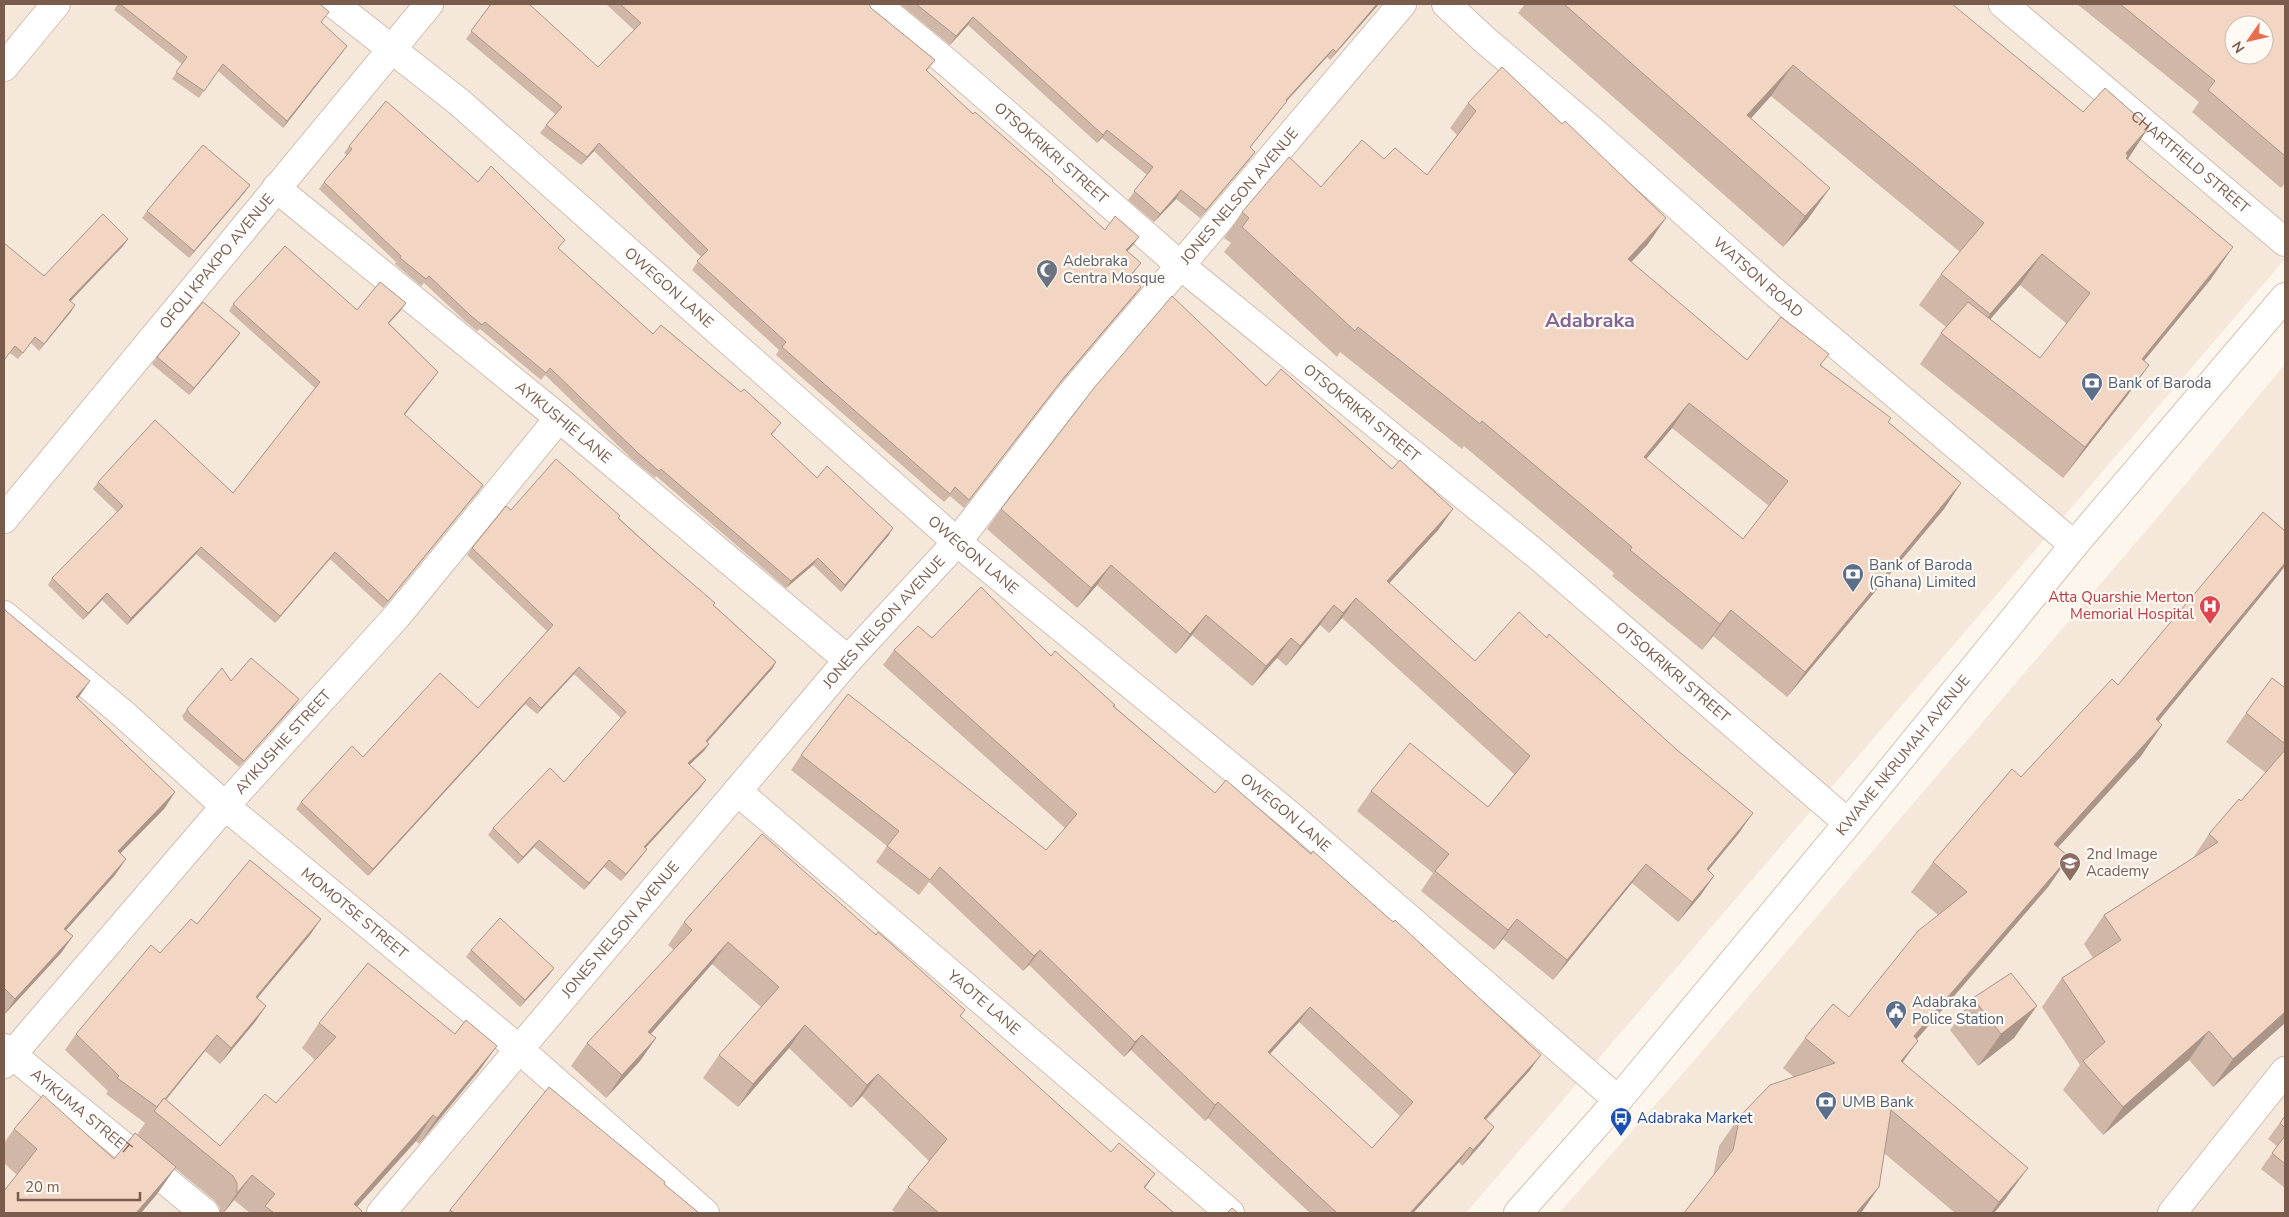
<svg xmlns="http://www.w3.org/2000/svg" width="2289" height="1217" font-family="'Nunito Sans',sans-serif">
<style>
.residential{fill:#f5e8da;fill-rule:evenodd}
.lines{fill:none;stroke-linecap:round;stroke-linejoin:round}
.street-casing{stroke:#d1beb0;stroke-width:30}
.secondary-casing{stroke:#d6c0b0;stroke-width:30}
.street{stroke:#fff;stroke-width:28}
.secondary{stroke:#fff;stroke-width:28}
.wall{fill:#d1b7a8;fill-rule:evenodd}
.shaded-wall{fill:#aa9588}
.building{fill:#f3d5c3;stroke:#aa9588;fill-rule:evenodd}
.labels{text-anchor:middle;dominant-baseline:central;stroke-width:4.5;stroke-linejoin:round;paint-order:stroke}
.street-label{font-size:15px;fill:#7a5c4d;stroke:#fffaf3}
.worship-label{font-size:15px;fill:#5b616d;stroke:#fffaf3;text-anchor:start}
.service-label{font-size:15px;fill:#4e5e75;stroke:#fffaf3;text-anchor:start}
.health-label{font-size:15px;fill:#be3a42;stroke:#fffaf3;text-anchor:end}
.education-label{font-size:15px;fill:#785e54;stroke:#fffaf3;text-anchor:start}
.transit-label{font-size:15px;fill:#164399;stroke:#fffaf3;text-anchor:start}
.district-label{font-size:20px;font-weight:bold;fill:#846695;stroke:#fffaf3}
</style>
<rect width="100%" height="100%" fill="#fdf6ec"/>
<g class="residential">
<path d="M4,4h2281v255l-819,954h-1462zM2234,25h30v30h-30z"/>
<polygon points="2285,364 2285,1213 1559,1213 1678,1079 2190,479"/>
</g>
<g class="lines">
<g class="street-casing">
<g id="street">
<path id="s1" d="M334,4l125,98 498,440 335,275 326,283"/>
<path id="s2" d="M876,4l73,60 232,202 355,288 312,269"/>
<path id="s3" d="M1446,4l40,37 109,92 177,157 302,255"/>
<path id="s4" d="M2003,4l282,238"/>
<path id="s5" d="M276,188l283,230 289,242"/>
<path id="s6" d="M4,519l425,-515"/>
<path id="s7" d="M4,615l117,97 104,94 294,243 186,164"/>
<path id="s8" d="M737,791l493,422"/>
<path id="s9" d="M4,1048l201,165"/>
<path id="s10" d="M4,1064l221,-258 172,-190 162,-198"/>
<path id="s11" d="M381,1213l467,-553 109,-118 111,-144 334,-394"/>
<polyline points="2172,1213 2285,1071"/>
</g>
</g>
<g class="secondary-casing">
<g id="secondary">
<polyline points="4,67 56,4"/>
<path id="s12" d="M1518,1213l100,-113 230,-277 226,-278 211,-248"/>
</g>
</g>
<use href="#street" class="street"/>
<use href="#secondary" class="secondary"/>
</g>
<g class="wall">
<polygon points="118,4 320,4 321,23 347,46 283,128 218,71 199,98 172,79 182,64 114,10"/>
<polygon points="491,4 598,67 634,30 606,4 869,4 871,8 935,60 927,71 973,114 1052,182 1105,230 1133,245 1127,251 1135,271 1130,277 1141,287 1135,295 1056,388 964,508 950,496 944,502 776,355 779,350 692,270 701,257 594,151 581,165 540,133 546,125 555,114 466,39"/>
<polygon points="900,4 1379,4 1330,60 1327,57 1287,101 1281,109 1250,147 1255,152 1249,160 1200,218 1176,199 1154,222 1128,200 1147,175 1102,138 1097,143 968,25 950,45"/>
<path d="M1525,4h427l175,155 84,120 -67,82 -17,35 -64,82 -143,-114 21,-31 5,-6 -27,-22 22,-31 19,-22 -189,-156 -20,22 57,101 -25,28 -265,-234zM2020,285l47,39 -27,34 -50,-39z"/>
<polygon points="2077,4 2285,4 2285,183 2281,188 2192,112 2199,102"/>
<path d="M1468,103l180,141 -17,18 116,98 74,5 140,118 -17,26 -157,188 -74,-61 -11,14 -90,-74 2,-3 -150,-127 -2,3 -122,-97 -3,5 -113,-105 7,-9 -7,-5 18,-26 79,-25 63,-28 43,16 30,-40 -7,-7zM1672,428l97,78 -26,33 -97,-80z"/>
<polygon points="349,146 478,182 558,248 653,334 776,430 772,435 817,478 889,535 841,592 813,565 786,588 656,476 655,478 632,459 545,375 541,380 480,329 477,331 465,321 424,283 421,286 395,264 396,262 319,189 324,182 347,155 344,153"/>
<polygon points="250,185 245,192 189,258 142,218 147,211"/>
<polygon points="128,239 123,246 70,301 75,305 39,351 31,343 18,359 10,353 44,276"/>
<polygon points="233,304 357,310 401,310 389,323 438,372 405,415 483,485 383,608 330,559 275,623 196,554 127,625 102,600 83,620 48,585 52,578 117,512 93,489 98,482 233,493 315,388 229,311"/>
<polygon points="235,340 189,395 152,364 157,357"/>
<polygon points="1266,386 1439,529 1389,583 1475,661 1739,833 1708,871 1714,876 1700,896 1678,922 1632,883 1553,980 1503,939 1494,950 1421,891 1433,873 1357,811 1371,791 1488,807 1514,774 1342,618 1329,633 1320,625 1286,666 1277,658 1252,686 1192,635 1176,654 1097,585 1077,608 987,529 1001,509"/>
<polygon points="511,510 619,518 776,662 772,669 707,742 709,744 704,751 690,764 701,787 645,848 642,856 621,881 604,867 584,890 534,847 518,864 488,835 493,828 564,782 621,718 574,674 537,714 525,704 368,876 296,809 301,802 363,757 478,708 547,631 467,555 472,548"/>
<polygon points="2279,574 2158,721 2162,725 2141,756 2058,847 2069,857 2048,887 1916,1039 1903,1062 2006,1198 1994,1213 1955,1213 1884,1153 1879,1187 1861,1213 1684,1213 1713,1177 1719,1146 1740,1116 1794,1077 1783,1068 1805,1038 1849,1017 1938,915 1911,892 1933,862 2118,685"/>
<polygon points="4,608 78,699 175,792 164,809 120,853 126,859 115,875 66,930 73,936 61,953 4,1015"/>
<path d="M932,638l119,18 63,50 416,364 -44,50 8,7 -11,15 -21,24 -3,-4 -46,51h-103l-102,-95 -3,3 -74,-71 -7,7 -95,-92 -6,6 -94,-89 -10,13 -43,-33 11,-16 -96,-76 10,-15 245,95 19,-22 -182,-163 11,-15zM1299,1022l101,94 -28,32 -102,-94z"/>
<polygon points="231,681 294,706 239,767 184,720 182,716 187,709"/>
<polygon points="2285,688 2285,1023 2213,1087 2189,1060 2103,1135 2063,1090 2080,1065 2042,1007 2062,978 2093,958 2084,944 2104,915 2193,858 2209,834 2241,801 2266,773 2226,742 2246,713"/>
<polygon points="684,922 961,1017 1145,1188 1174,1213 896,1213 892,1210 908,1187 929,1161 862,1096 851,1108 789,1048 738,1107 703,1078 719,1055 761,1007 712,964 651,1034 656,1038 640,1061 606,1098 571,1066 587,1043 674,950 668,945"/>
<polygon points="197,924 310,935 257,998 266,1006 255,1022 220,1064 205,1051 166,1100 220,1146 276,1103 315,1060 302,1048 319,1023 479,1071 419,1144 416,1141 357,1207 361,1213 250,1213 234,1200 224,1213 219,1213 220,1208 215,1201 175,1168 157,1194 141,1213 4,1213 17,1175 4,1163 4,1143 14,1129 114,1159 137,1135 145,1123 106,1094 108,1091 65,1050 76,1034 160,953"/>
<polygon points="471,950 554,968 549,975 520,1007 466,957"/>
<polygon points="1973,998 2014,1038 1978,1066 1950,1030"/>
<polygon points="2285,1116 2285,1188 2261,1169 2277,1146 2268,1139"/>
<polygon points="664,1184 699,1213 447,1213 450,1210"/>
</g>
<g class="shaded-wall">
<polygon points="1377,4 1379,4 1330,60 1336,52"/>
<polygon points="973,17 968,25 950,45 956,36"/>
<polygon points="347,46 342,53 283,128 287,121"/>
<polygon points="1333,49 1327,57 1280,108 1286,100"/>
<polygon points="1793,65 1771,96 1726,146 1747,115"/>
<polygon points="1287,101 1281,109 1244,155 1250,147"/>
<polygon points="2149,127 2128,159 2121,166 2126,153"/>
<polygon points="1107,130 1102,138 1097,143 1103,135"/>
<polygon points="599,143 594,151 581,165 587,157"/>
<polygon points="1255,152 1249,160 1200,218 1206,210"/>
<polygon points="250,185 245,192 189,258 194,251"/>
<polygon points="1830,188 1808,219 1783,247 1805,216"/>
<polygon points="1181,190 1176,199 1154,222 1160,214"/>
<polygon points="1666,218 1648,244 1610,285 1628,259"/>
<polygon points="1139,237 1133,245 1121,258 1126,250"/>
<polygon points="128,239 123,246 65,307 69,300"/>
<polygon points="2233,247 2211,279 2120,390 2142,359"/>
<polygon points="2042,254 2020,285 1968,345 1990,314"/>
<polygon points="1141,287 1135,295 1056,388 964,508 1062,380"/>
<polygon points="406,303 401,310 383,330 388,323"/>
<polygon points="75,305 71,312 39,351 44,344"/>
<polygon points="240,333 235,340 189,395 194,388"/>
<polygon points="2149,365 2127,396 2063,478 2085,447"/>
<polygon points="438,372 433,379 399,421 404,414"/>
<polygon points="1689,403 1672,428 1626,483 1644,457"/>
<polygon points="1961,483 1944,509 1787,697 1805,672"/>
<polygon points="483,485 478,492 383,608 388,601"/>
<polygon points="1453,509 1439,529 1373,601 1387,581"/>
<polygon points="893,528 889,535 841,592 845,585"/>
<polygon points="201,547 196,554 127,625 131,618"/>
<polygon points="335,552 330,559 275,623 280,616"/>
<polygon points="818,558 813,565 786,588 791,581"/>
<polygon points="2285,563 2285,566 2279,574 2135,750 2156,719"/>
<polygon points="1111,565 1097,585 1077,608 1091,588"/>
<polygon points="107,593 102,600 83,620 88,613"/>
<polygon points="1356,598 1342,618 1329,633 1343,613"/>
<polygon points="1334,605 1320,625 1286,666 1300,646"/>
<polygon points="1731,610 1713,636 1702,650 1720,624"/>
<polygon points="1206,615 1192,635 1176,654 1190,634"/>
<polygon points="1291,638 1277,658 1252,686 1266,666"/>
<polygon points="776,662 772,669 702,748 706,741"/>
<polygon points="579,667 574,674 537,714 541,708"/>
<polygon points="90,681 79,697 64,713 76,697"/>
<polygon points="530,697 525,704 368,876 373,869"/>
<polygon points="299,699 294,706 239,767 244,761"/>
<polygon points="2162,725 2141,756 2033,875 2054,844"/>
<polygon points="709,744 704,751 684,770 688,763"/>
<polygon points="706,780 701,787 640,854 644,847"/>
<polygon points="175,792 164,809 106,868 118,851"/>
<polygon points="1753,813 1739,833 1693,889 1707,869"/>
<polygon points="539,840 534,847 518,864 523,857"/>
<polygon points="647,849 642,856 621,881 626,874"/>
<polygon points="2069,857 2048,887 1893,1067 1914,1036"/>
<polygon points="126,859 115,875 53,945 64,929"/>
<polygon points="609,860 604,867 584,890 589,883"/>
<polygon points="1646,864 1632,883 1553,980 1567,960"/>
<polygon points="1714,876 1700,896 1678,922 1692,902"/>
<polygon points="321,919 310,935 245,1013 256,997"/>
<polygon points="1517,919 1503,939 1494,950 1508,930"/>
<polygon points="73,936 61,953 4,1015 15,999"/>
<polygon points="728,942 712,964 633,1054 648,1032"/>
<polygon points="1040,950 1029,965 1023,971 1034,956"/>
<polygon points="554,968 549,975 520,1007 525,1000"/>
<polygon points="266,1006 255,1022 220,1064 231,1048"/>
<polygon points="2037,1006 2014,1038 1978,1066 2001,1034"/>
<polygon points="1310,1007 1299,1022 1258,1067 1268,1052"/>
<polygon points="2285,1012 2285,1023 2213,1087 2233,1059"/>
<polygon points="805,1025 789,1048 738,1107 753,1084"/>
<polygon points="2209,1031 2189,1060 2103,1135 2123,1107"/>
<polygon points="217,1035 205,1051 156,1112 155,1112"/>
<polygon points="1142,1035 1131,1050 1124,1057 1135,1042"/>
<polygon points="656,1038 640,1061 606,1098 622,1075"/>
<polygon points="1918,1041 1896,1071 1901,1061"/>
<polygon points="497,1046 479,1071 419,1144 437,1118"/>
<polygon points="1541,1055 1530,1070 1473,1133 1484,1118"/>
<polygon points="878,1074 862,1096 851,1108 867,1085"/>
<polygon points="1218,1102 1208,1118 1205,1121 1215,1105"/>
<polygon points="433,1115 416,1141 351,1213 354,1204"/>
<polygon points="1494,1127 1483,1142 1462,1166 1473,1150"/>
<polygon points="1470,1147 1459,1162 1413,1213 1410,1213"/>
<polygon points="176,1167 157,1194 141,1213 136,1213"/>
<polygon points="2028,1168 2006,1198 1994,1213 1991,1213 1999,1202"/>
<polygon points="1155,1174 1139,1196 1144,1187"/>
<polygon points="252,1175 234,1200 223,1213 237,1193"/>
<polygon points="1879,1187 1861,1213 1856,1213"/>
</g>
<g class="building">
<polygon points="120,4 320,4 329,12 321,22 347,46 287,121 223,64 204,91 176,72 187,57"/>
<polygon points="491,4 529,4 598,67 641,23 620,4 869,4 871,8 935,60 926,70 973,114 975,112 1053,180 1052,181 1105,230 1115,216 1139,237 1126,250 1141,263 1130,276 1141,287 1062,380 969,500 955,487 950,494 782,347 786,342 697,261 708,250 599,143 587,157 546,125 562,107 471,31"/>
<polygon points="916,4 1377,4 1336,52 1333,49 1286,100 1287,101 1250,147 1255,152 1206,210 1181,190 1160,214 1134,191 1153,167 1107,130 1103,135 973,17 956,36"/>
<polygon points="1564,4 1952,4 2083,112 2105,88 2149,127 2126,153 2128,156 2126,158 2233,247 2142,359 2149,365 2085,447 1941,333 1968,302 2040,358 2090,293 2042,254 1990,314 1941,274 1984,223 1793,65 1747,115 1830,188 1805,216"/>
<path d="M2120,4h165v152l-77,-66 7,-9zM2234,25h30v30h-30z"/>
<path d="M1502,67l60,57 3,-3 101,97 -38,41 119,101 34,-43 48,37 -9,11 71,53 -3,4 73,61 -156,189 -74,-62 -11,14 -90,-74 2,-3 -150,-126 -2,3 -122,-97 -3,4 -113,-104 7,-9 -7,-6 47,-55 32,30 41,-47 22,19 11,-11 32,27 49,-64 -8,-8zM1689,403l99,78 -45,58 -99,-82z"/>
<polygon points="386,101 478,182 491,166 565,240 558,248 653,334 661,325 741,392 744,389 781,423 771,434 817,478 827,466 893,528 845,585 818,558 791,581 661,469 659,471 637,452 550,368 546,373 485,322 482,325 470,315 429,276 426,279 400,258 401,256 324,182 352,149 349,146"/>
<polygon points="203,145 250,185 194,251 147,211"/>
<polygon points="103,214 128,239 69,300 75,305 44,344 35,337 23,353 15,346 4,360 4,243 44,276"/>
<polygon points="285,246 357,310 380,282 406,303 388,323 438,372 404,414 483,485 388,601 335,552 280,616 201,547 131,618 107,593 88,613 52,578 123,506 98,482 155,420 233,493 320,382 233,304"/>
<polygon points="1172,296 1266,386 1281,369 1392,469 1400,460 1453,509 1387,581 1475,661 1519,612 1547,638 1549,634 1677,750 1753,813 1707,869 1714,876 1692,902 1646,864 1567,960 1517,919 1508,930 1435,871 1449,854 1371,791 1410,743 1488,807 1530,756 1356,598 1343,613 1334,605 1300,646 1291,638 1266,666 1206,615 1190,634 1111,565 1091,588 1001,509 1094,388"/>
<polygon points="203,302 240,333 194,388 157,357"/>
<polygon points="556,459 620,516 618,518 652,549 715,603 713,605 776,662 706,741 709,744 688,763 706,780 644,847 647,849 626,874 609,860 589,883 539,840 523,857 493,828 550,768 564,782 626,712 579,667 541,708 530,697 373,869 301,802 352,746 363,757 440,673 478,708 553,625 472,548 506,506 511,510"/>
<polygon points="2263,512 2285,531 2285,563 2156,719 2162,725 2054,844 2069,857 1914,1036 1918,1041 1901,1061 2028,1168 1999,1202 1891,1110 1879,1187 1856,1213 1684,1213 1733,1150 1740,1116 1770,1085 1835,1063 1805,1038 1833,1004 1849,1017 1918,931 1967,892 1933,862 2012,769 2021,777 2112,679 2118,685"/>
<path d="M981,587l70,69 4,-5 60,54 -2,1 102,87 11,-13 85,74 2,-3 80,71 2,-2 146,135 -57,63 10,9 -21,23 -3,-3 -60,66h-73l-119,-111 -3,3 -73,-70 -7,7 -95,-92 -6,6 -94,-89 -10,13 -43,-34 12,-15 -98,-76 47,-61 198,156 31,-36 -183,-164 24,-24 14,12zM1310,1007l103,95 -41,46 -104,-96z"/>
<polygon points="4,608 6,611 90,681 76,697 175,792 118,851 126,859 64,929 73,936 15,999 4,988"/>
<polygon points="251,658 299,699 244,761 189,713 187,709 222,668 231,681"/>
<polygon points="2272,678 2285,688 2285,744 2246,713"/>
<polygon points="2285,750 2285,1012 2233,1059 2209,1031 2123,1107 2083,1061 2105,1042 2062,978 2121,940 2104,915 2218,842 2209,834 2239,799 2241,801"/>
<polygon points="762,834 876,935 878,932 965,1010 960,1016 1111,1152 1119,1143 1155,1174 1144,1187 1174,1213 939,1213 908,1187 947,1139 878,1074 867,1085 805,1025 753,1084 719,1055 779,987 728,942 648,1032 656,1038 622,1075 587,1043 692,930 684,922"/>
<polygon points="250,860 321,919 256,997 266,1006 231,1048 217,1035 165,1099 164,1098 157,1107 117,1078 119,1076 76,1034 151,945 160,953 191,919 197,924"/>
<polygon points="500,918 554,968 525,1000 471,950"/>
<polygon points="368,963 455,1034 466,1020 497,1046 437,1118 433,1115 354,1204 362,1211 361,1213 274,1213 265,1206 275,1194 252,1175 237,1193 237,1183 233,1176 154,1111 164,1098 220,1146 265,1094 276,1103 336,1037 319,1023"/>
<polygon points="2011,973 2037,1006 2001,1034 1973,998"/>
<polygon points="549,1087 665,1182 664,1184 699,1213 454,1213 450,1210"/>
<polygon points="43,1095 114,1159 135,1133 176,1167 136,1213 4,1213 4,1191 37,1149 14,1129"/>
<polygon points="2285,1116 2285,1128 2280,1123"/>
<polygon points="2285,1136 2285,1164 2272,1153"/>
<polygon points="1232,1208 1238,1213 1227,1213"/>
</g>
<defs>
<g id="mosque-pin" transform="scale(1.125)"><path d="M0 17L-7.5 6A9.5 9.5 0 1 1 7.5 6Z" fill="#6b7280" stroke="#fffaf3"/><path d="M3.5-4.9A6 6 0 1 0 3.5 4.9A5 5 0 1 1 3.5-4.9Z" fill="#fff"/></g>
<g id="bank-pin" transform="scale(1.125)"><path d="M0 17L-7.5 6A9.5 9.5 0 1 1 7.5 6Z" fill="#5c6f8a" stroke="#fffaf3"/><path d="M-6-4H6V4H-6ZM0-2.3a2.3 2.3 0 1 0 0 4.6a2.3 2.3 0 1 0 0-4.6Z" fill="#fff"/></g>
<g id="hospital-pin" transform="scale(1.125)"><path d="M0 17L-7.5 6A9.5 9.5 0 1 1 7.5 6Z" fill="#e0444e" stroke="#fffaf3"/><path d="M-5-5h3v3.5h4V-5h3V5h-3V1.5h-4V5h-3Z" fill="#fff"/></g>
<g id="school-pin" transform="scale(1.125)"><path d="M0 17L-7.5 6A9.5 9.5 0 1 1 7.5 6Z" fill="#8d6e63" stroke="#fffaf3"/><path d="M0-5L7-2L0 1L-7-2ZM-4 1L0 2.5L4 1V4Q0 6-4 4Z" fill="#fff"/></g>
<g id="civic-pin" transform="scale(1.125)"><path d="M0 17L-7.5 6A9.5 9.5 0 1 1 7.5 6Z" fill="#5c6f8a" stroke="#fffaf3"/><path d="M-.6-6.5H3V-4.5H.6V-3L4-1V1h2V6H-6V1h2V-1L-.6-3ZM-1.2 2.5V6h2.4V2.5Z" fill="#fff"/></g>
<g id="bus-pin" transform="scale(1.125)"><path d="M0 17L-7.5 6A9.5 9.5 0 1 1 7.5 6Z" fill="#1a4fb4" stroke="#fffaf3"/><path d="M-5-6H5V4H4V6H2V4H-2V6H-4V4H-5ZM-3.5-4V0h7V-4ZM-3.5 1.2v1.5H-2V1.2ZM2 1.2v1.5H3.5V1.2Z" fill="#fff"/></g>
</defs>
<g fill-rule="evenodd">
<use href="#mosque-pin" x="1047" y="270"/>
<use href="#bank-pin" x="2092" y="383"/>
<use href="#bank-pin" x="1853" y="574"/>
<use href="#hospital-pin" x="2210" y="606"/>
<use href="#school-pin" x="2070" y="863"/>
<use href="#civic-pin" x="1896" y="1011"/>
<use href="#bank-pin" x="1826" y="1102"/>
<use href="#bus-pin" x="1621" y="1118"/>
</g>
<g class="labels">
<g class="street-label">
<text stroke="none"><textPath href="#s2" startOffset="230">OTSOKRIKRI STREET</textPath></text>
<text stroke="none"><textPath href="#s4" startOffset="245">CHARTFIELD STREET</textPath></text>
<text stroke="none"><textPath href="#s11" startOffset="1331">JONES NELSON AVENUE</textPath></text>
<text stroke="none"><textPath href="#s6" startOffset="334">OFOLI KPAKPO AVENUE</textPath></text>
<text stroke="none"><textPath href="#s3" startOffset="415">WATSON ROAD</textPath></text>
<text stroke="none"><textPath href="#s1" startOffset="439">OWEGON LANE</textPath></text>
<text stroke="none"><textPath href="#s2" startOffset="635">OTSOKRIKRI STREET</textPath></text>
<text stroke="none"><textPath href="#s5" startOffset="371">AYIKUSHIE LANE</textPath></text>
<text stroke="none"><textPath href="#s1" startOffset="844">OWEGON LANE</textPath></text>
<text stroke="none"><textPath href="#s11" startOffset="776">JONES NELSON AVENUE</textPath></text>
<text stroke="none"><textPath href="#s2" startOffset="1040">OTSOKRIKRI STREET</textPath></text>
<text stroke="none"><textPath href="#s10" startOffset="426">AYIKUSHIE STREET</textPath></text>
<text stroke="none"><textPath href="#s12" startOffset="598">KWAME NKRUMAH AVENUE</textPath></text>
<text stroke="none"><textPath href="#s1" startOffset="1249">OWEGON LANE</textPath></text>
<text stroke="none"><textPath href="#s7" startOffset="460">MOMOTSE STREET</textPath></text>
<text stroke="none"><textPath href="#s11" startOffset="371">JONES NELSON AVENUE</textPath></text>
<text stroke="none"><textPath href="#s8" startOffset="325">YAOTE LANE</textPath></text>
<text stroke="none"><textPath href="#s9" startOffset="100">AYIKUMA STREET</textPath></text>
</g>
<g class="worship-label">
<text x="1063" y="261">Adebraka<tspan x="1063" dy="17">Centra Mosque</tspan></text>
</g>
<g class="service-label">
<text x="2108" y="383">Bank of Baroda</text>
<text x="1869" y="565">Bank of Baroda<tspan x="1869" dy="17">(Ghana) Limited</tspan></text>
<text x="1912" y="1002">Adabraka<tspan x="1912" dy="17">Police Station</tspan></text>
<text x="1842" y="1102">UMB Bank</text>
</g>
<g class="health-label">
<text x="2194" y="597">Atta Quarshie Merton<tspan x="2194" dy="17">Memorial Hospital</tspan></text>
</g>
<g class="education-label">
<text x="2086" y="854">2nd Image<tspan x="2086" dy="17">Academy</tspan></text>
</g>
<g class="transit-label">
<text x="1637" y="1118">Adabraka Market</text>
</g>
<g class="district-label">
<text x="1590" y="320">Adabraka</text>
</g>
</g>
<rect width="2289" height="1217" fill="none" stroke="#7a5c4d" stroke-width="10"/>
<g transform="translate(2249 40) rotate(236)"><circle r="24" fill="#fffaf3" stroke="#cabbb1"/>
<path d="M0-4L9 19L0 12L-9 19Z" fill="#e76f51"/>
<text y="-8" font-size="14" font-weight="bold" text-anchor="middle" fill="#7a5c4d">N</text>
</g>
<path d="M18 1192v8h122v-8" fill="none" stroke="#7a5c4d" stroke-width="2.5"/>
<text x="25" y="1192" font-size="15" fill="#7a5c4d" stroke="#fffaf3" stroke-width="4" paint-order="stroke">20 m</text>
</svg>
